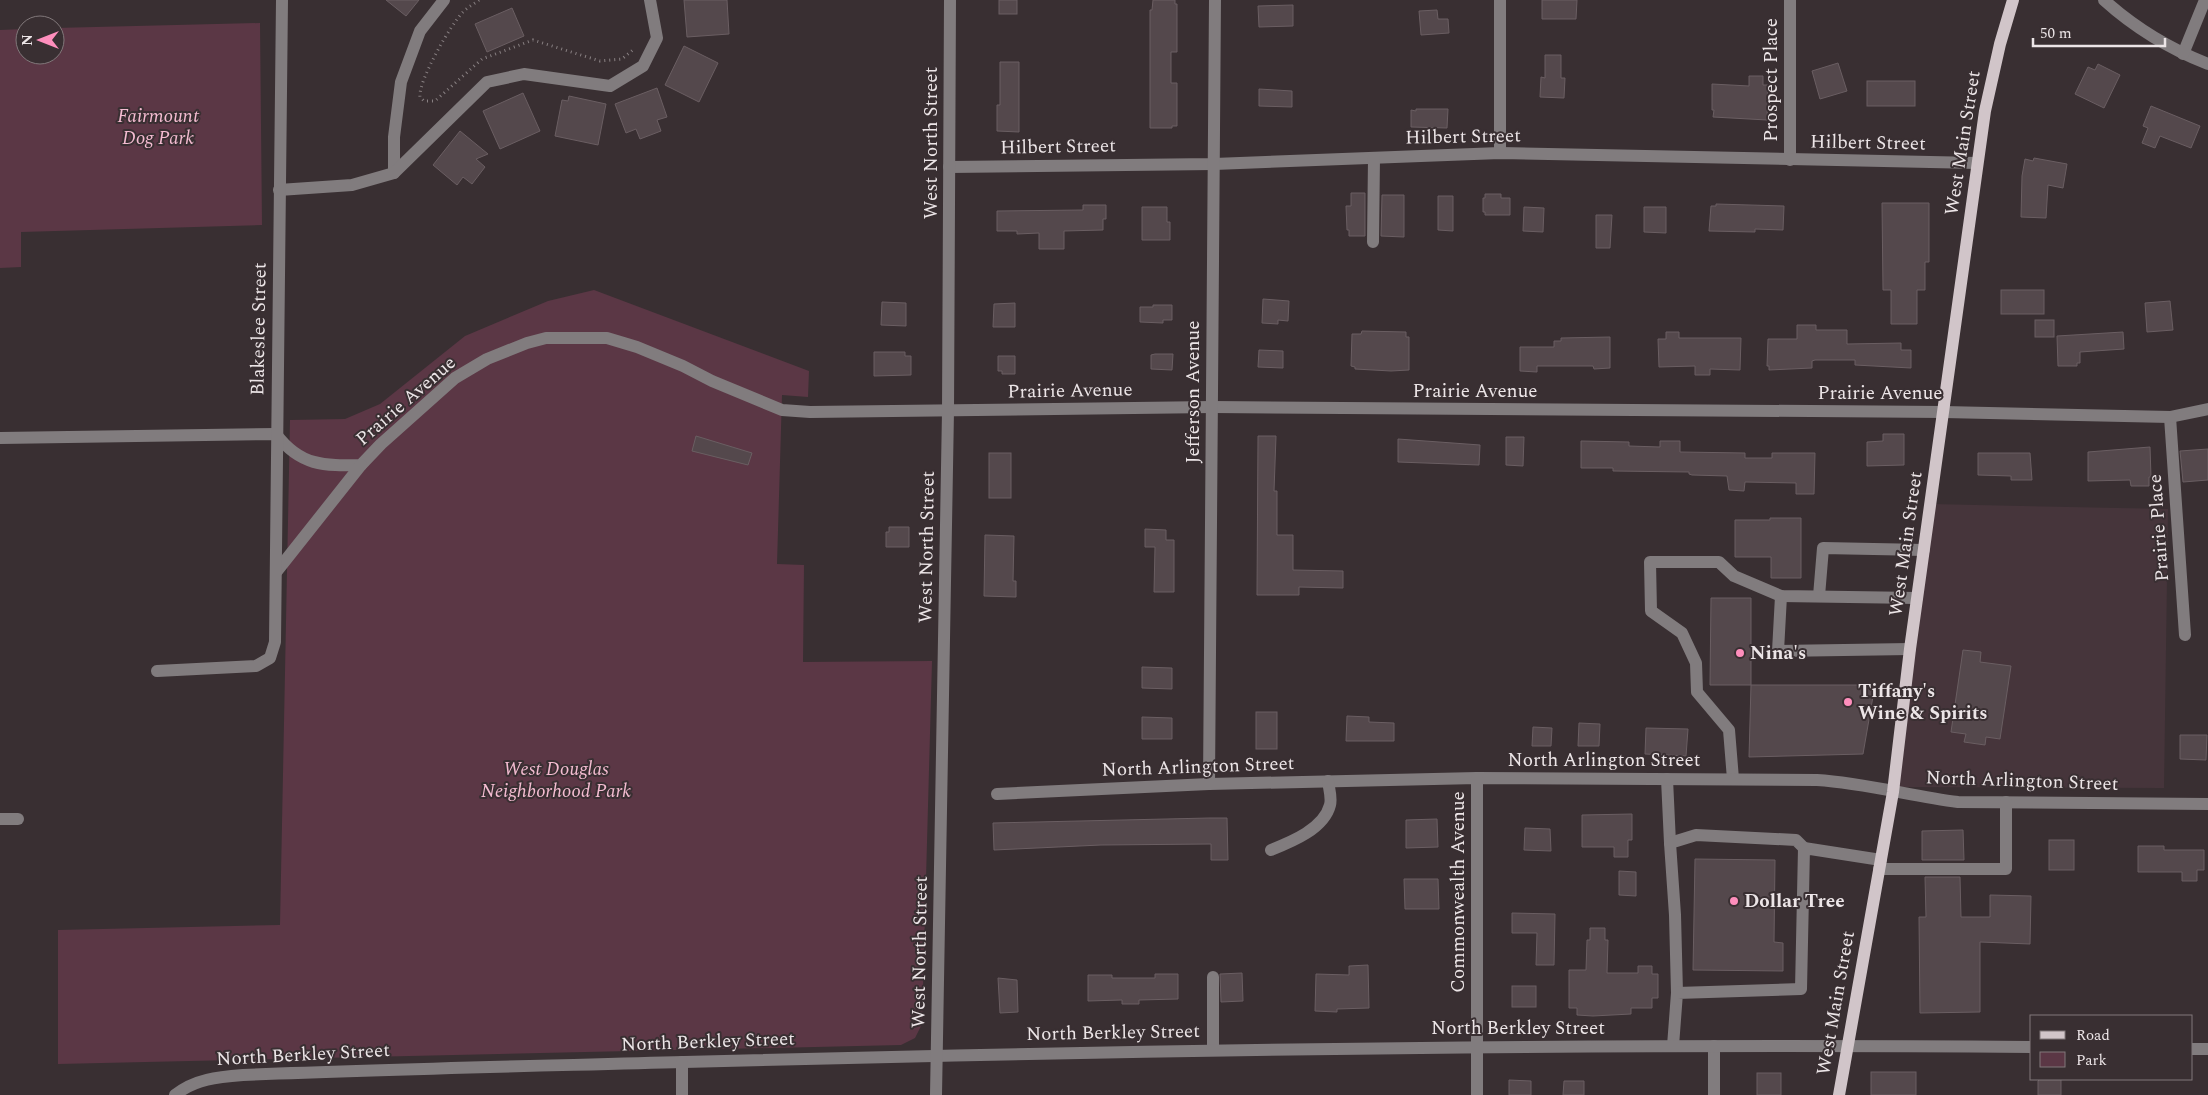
<svg xmlns="http://www.w3.org/2000/svg" width="2208" height="1095" font-family="Spectral,serif">
<style>
.built{fill:#46353b}
.green{fill:#5b3745}
.building{fill:#54484c;stroke:#6a5e62}
.lines{fill:none;stroke-linecap:round;stroke-linejoin:round}
.path{stroke:#898183;stroke-width:3;stroke-dasharray:1 4;stroke-linecap:butt}
.minor{stroke:#817c7e;stroke-width:12}
.major{stroke:#d1c5c9;stroke-width:12}
.poi-dot{fill:#fe8ebc;stroke:#392f32;stroke-width:2}
.labels{text-anchor:middle;dominant-baseline:central;stroke-width:4;stroke-linejoin:round;paint-order:stroke}
.street-label{font-size:19px;fill:#ece5e7;stroke:#392f32}
.park-label{font-size:19px;font-style:italic;fill:#f4bcd1;stroke:#392f32}
.poi-label{font-size:19px;font-weight:bold;fill:#ece5e7;stroke:#392f32;text-anchor:start}
</style>
<rect width="100%" height="100%" fill="#392f32"/>
<polygon class="built" points="1931,504 2168,509 2164,788 1893,787"/>
<g class="green">
<polygon points="260,23 262,225 21,232 21,267 0,268 0,30 25,29 25,55 55,55 55,28"/>
<polygon points="594,290 809,371 808,397 782,395 777,564 804,565 803,662 932,661 922,1024 915,1038 901,1045 58,1064 58,930 280,925 290,420 345,419 380,404 465,336 548,301"/>
</g>
<g class="building">
<polygon points="386,0 419,0 406,16"/>
<polygon points="684,0 727,0 729,34 687,37"/>
<rect x="999" y="0" width="18" height="14"/>
<polygon points="1153,0 1175,0 1175,4 1177,4 1177,52 1171,52 1171,83 1177,83 1177,126 1172,126 1172,128 1150,128 1150,10 1152,10"/>
<polygon points="1542,0 1577,0 1576,19 1542,19"/>
<polygon points="1293,5 1293,26 1259,27 1258,6"/>
<polygon points="512,8 524,36 487,52 475,24"/>
<polygon points="1437,10 1438,19 1448,19 1449,33 1421,35 1419,11"/>
<polygon points="684,46 718,63 699,102 665,85"/>
<polygon points="1545,55 1561,55 1561,78 1565,78 1564,98 1540,97 1541,77 1545,78"/>
<polygon points="1000,62 1019,62 1019,132 997,131 997,105 1000,105"/>
<polygon points="1838,63 1847,91 1820,99 1812,71"/>
<polygon points="2098,64 2120,75 2104,108 2075,94 2088,67 2095,70"/>
<polygon points="1749,76 1763,76 1763,85 1768,85 1767,120 1713,117 1714,110 1712,110 1712,84 1749,86"/>
<rect x="1867" y="81" width="48" height="25"/>
<polygon points="657,88 667,117 657,120 661,131 640,139 636,129 626,133 615,104"/>
<polygon points="1259,89 1292,91 1292,107 1259,106"/>
<polygon points="523,93 540,131 500,149 483,111"/>
<polygon points="569,96 606,104 598,145 555,136 562,100 568,101"/>
<polygon points="2151,106 2200,126 2191,148 2160,136 2155,148 2142,143 2148,128 2143,126"/>
<polygon points="1416,109 1448,109 1447,128 1411,127 1411,110 1416,111"/>
<polygon points="460,131 488,154 476,159 485,167 472,184 463,177 457,185 433,165"/>
<polygon points="2034,158 2067,164 2063,188 2048,185 2046,218 2021,217 2022,176 2025,159 2033,161"/>
<polygon points="1351,193 1365,193 1365,236 1349,236 1349,230 1347,230 1346,206 1351,206"/>
<polygon points="1485,194 1501,194 1501,198 1510,198 1510,215 1485,215 1485,212 1483,212 1483,198 1485,198"/>
<polygon points="1382,195 1404,195 1404,237 1381,236"/>
<polygon points="1438,196 1453,196 1453,231 1438,230"/>
<polygon points="1882,203 1929,203 1929,262 1925,262 1925,290 1917,290 1917,324 1891,324 1891,290 1883,290"/>
<polygon points="1716,204 1784,206 1783,230 1755,229 1755,232 1709,231 1711,206 1716,206"/>
<polygon points="1083,205 1106,205 1106,219 1103,219 1103,230 1064,231 1064,249 1039,249 1039,233 1017,234 1017,231 997,231 997,211 1083,210"/>
<polygon points="1142,207 1167,207 1167,222 1170,222 1170,240 1142,240"/>
<polygon points="1524,207 1544,208 1543,232 1523,231"/>
<polygon points="1644,207 1666,207 1666,233 1644,232"/>
<polygon points="1596,215 1612,215 1610,248 1596,248"/>
<rect x="2001" y="290" width="43" height="24"/>
<polygon points="1263,299 1289,301 1288,321 1278,320 1278,324 1262,323"/>
<polygon points="2170,301 2173,330 2147,332 2145,303"/>
<polygon points="882,302 906,303 906,326 881,325"/>
<polygon points="1015,303 1015,327 993,327 994,304"/>
<polygon points="1153,305 1172,305 1172,320 1163,320 1163,323 1140,322 1140,307 1153,307"/>
<rect x="2035" y="320" width="19" height="17"/>
<polygon points="1797,325 1816,325 1816,330 1847,330 1847,344 1901,343 1901,350 1911,350 1911,368 1855,365 1855,360 1815,360 1812,361 1812,368 1769,370 1769,366 1767,366 1768,339 1797,339"/>
<polygon points="1362,331 1406,332 1406,337 1409,337 1409,370 1391,371 1355,369 1355,367 1351,366 1352,334 1361,334"/>
<polygon points="1666,332 1679,332 1679,338 1741,338 1740,370 1710,369 1710,375 1695,375 1695,366 1659,367 1658,339 1666,339"/>
<polygon points="2123,332 2124,349 2080,352 2080,363 2077,363 2077,366 2058,366 2057,336"/>
<polygon points="1610,337 1610,368 1594,369 1593,366 1537,366 1537,372 1520,371 1520,347 1554,347 1554,341 1561,341 1561,338"/>
<polygon points="1259,350 1283,351 1283,368 1258,367"/>
<polygon points="874,352 905,352 905,356 911,356 911,375 874,376"/>
<polygon points="1155,354 1173,354 1172,370 1151,369 1151,355"/>
<polygon points="998,356 1015,356 1015,374 1002,374 1002,371 998,371"/>
<polygon points="1883,434 1904,434 1904,465 1867,466 1867,442 1883,441"/>
<polygon points="696,436 752,453 748,465 692,451"/>
<polygon points="1258,436 1276,436 1274,491 1277,491 1277,535 1293,535 1293,570 1343,571 1343,588 1299,587 1299,595 1257,595"/>
<polygon points="1506,437 1524,437 1523,466 1506,465"/>
<polygon points="1398,439 1480,445 1479,465 1398,462"/>
<polygon points="1581,441 1629,442 1629,446 1660,447 1660,441 1680,441 1680,452 1745,453 1745,458 1772,458 1772,453 1815,453 1814,494 1796,494 1796,483 1745,482 1744,491 1729,490 1727,476 1692,475 1689,474 1689,472 1613,471 1613,468 1581,468"/>
<polygon points="2150,447 2151,477 2149,477 2149,486 2131,486 2130,480 2088,481 2088,452"/>
<polygon points="2208,449 2208,480 2183,482 2180,451"/>
<rect x="989" y="453" width="22" height="45"/>
<polygon points="1978,453 2030,453 2032,480 2011,480 2011,476 1978,475"/>
<polygon points="1770,518 1801,518 1801,578 1771,578 1771,557 1735,557 1735,520 1770,520"/>
<polygon points="889,527 909,527 909,547 886,547 886,532 889,532"/>
<polygon points="1145,529 1166,530 1166,540 1174,540 1174,592 1154,592 1155,547 1145,547"/>
<polygon points="985,535 1014,536 1013,581 1016,581 1016,597 984,596"/>
<polygon points="1711,598 1751,598 1751,685 1710,685"/>
<polygon points="1963,650 1981,652 1980,662 2011,666 2000,739 1986,737 1985,745 1964,742 1966,734 1951,732"/>
<polygon points="1142,667 1172,668 1172,689 1142,688"/>
<polygon points="1751,685 1875,685 1863,754 1749,757"/>
<rect x="1256" y="712" width="21" height="37"/>
<polygon points="1347,716 1369,717 1369,722 1394,723 1394,741 1346,741"/>
<polygon points="1142,717 1172,718 1172,739 1142,739"/>
<polygon points="1579,723 1600,724 1599,746 1578,746"/>
<polygon points="1533,727 1552,728 1551,746 1532,746"/>
<polygon points="1646,728 1688,729 1686,756 1645,754"/>
<polygon points="2180,735 2207,735 2206,760 2180,759"/>
<polygon points="1632,814 1632,840 1628,840 1628,857 1614,857 1614,847 1582,847 1582,815"/>
<polygon points="1209,818 1227,818 1228,860 1211,860 1211,844 1101,845 994,850 993,823"/>
<polygon points="1437,819 1438,847 1406,848 1406,820"/>
<polygon points="1525,828 1550,829 1551,851 1524,850"/>
<polygon points="1963,830 1964,860 1922,860 1922,831"/>
<rect x="2049" y="840" width="25" height="30"/>
<polygon points="2138,846 2164,846 2164,850 2204,850 2204,870 2197,870 2197,881 2182,881 2182,872 2138,872"/>
<polygon points="1695,859 1775,860 1774,942 1783,943 1783,971 1693,970"/>
<polygon points="1619,871 1636,872 1636,896 1619,895"/>
<polygon points="1925,877 1960,877 1961,917 1990,917 1990,895 2031,896 2030,944 1980,942 1980,1012 1920,1013 1919,917 1926,917"/>
<polygon points="1404,879 1438,879 1439,909 1405,909"/>
<polygon points="1512,913 1555,914 1554,965 1536,965 1537,933 1512,933"/>
<polygon points="1590,928 1605,928 1605,940 1608,940 1607,973 1638,973 1638,966 1652,966 1652,974 1658,974 1658,998 1652,998 1652,1008 1631,1008 1631,1014 1593,1016 1577,1015 1577,1008 1569,1008 1569,970 1586,970 1587,940 1590,940"/>
<polygon points="1368,965 1369,1008 1337,1009 1337,1012 1315,1011 1316,974 1349,975 1349,966"/>
<polygon points="1242,973 1243,1001 1221,1002 1220,974"/>
<polygon points="1155,974 1178,974 1178,999 1139,1000 1139,1004 1122,1004 1122,1000 1088,1001 1088,975 1112,975 1112,978 1155,978"/>
<polygon points="998,978 1017,980 1018,1012 1000,1013"/>
<rect x="1512" y="986" width="24" height="21"/>
<rect x="1871" y="1072" width="45" height="23"/>
<rect x="1757" y="1073" width="24" height="22"/>
<polygon points="2040,1079 2061,1079 2061,1095 2038,1095 2038,1081"/>
<polygon points="1509,1080 1531,1081 1531,1095 1509,1095"/>
<polygon points="1564,1081 1584,1081 1584,1095 1563,1095"/>
</g>
<g class="lines">
<path class="path" d="M479,0c-5,4 -11,7 -16,12 -12,12 -45,69 -43,85l4,4h11l47,-42 51,-19 67,21 22,-2 12,-10"/>
<g class="minor">
<path d="M2104,0c31,28 66,49 104,64"/>
<polyline points="2183,54 2205,0"/>
<polyline points="1500,153 1500,0"/>
<polyline points="1790,160 1790,0"/>
<polyline points="949,167 1214,164 1500,153 1977,163"/>
<polyline points="394,173 394,137 401,82 420,31 444,0"/>
<polyline points="279,190 352,185 394,173 487,82 524,74 610,86 643,66 657,38 650,0"/>
<polyline points="1373,242 1374,158"/>
<polyline points="2170,417 2185,635"/>
<path d="M0,438l276,-4c24,32 48,32 85,31l20,-21 74,-66 32,-19 40,-16 19,-5h61l30,9 46,19 29,15 70,29 28,2 402,-5 732,5 226,5 38,-8"/>
<polyline points="277,571 361,465"/>
<polyline points="1781,596 1778,651 1910,649"/>
<polyline points="1819,596 1823,548 1924,550"/>
<polyline points="157,671 256,666 270,658 275,642 282,0"/>
<polyline points="1667,779 1670,843"/>
<polyline points="1733,779 1729,730 1697,692 1696,663 1682,633 1651,611 1650,562 1719,562 1734,576 1781,596 1917,598"/>
<polyline points="1209,784 1215,0"/>
<path d="M997,794l212,-10 268,-6 340,2c48,3 94,16 141,22l250,2"/>
<polyline points="0,819 18,819"/>
<path d="M1271,850c20,-8 53,-21 59,-45 2,-7 -1,-16 -2,-24"/>
<polyline points="1879,869 2006,869 2006,802"/>
<polyline points="1213,977 1213,1050"/>
<polyline points="1677,993 1675,915 1670,843 1696,835 1796,840 1804,848"/>
<polyline points="1673,1046 1677,993 1801,989 1804,848 1881,860"/>
<polyline points="1714,1046 1714,1095"/>
<polyline points="2192,1049 2208,1049"/>
<path d="M175,1095c20,-16 43,-18 68,-20 147,-6 294,-9 441,-13 449,-12 898,-19 1348,-15"/>
<polyline points="682,1095 682,1062"/>
<polyline points="936,1095 948,411 950,0"/>
<polyline points="1477,1095 1477,778"/>
</g>
<polyline class="major" points="1839,1095 1893,792 1910,649 1985,111 2000,44 2013,0"/>
</g>
<g class="poi-dot">
<circle cx="1740" cy="653" r="5"/>
<circle cx="1848" cy="702" r="5"/>
<circle cx="1734" cy="901" r="5"/>
</g>
<g class="labels">
<g class="street-label">
<text transform="translate(1771 80) rotate(-90)">Prospect Place</text>
<text transform="translate(1463 137) rotate(-1)">Hilbert Street</text>
<text transform="translate(931 143) rotate(-90)">West North Street</text>
<text transform="translate(1868 143) rotate(1)">Hilbert Street</text>
<text transform="translate(1963 143) rotate(-81)">West Main Street</text>
<text transform="translate(1058 147) rotate(-1)">Hilbert Street</text>
<text transform="translate(259 329) rotate(-89)">Blakeslee Street</text>
<text transform="translate(1070 391) rotate(-1)">Prairie Avenue</text>
<text x="1475" y="391">Prairie Avenue</text>
<text transform="translate(1193 392) rotate(-90)">Jefferson Avenue</text>
<text x="1880" y="393">Prairie Avenue</text>
<text transform="translate(406 401) rotate(-41)">Prairie Avenue</text>
<text transform="translate(2159 528) rotate(-94)">Prairie Place</text>
<text transform="translate(1906 544) rotate(-82)">West Main Street</text>
<text transform="translate(927 547) rotate(-89)">West North Street</text>
<text x="1604" y="760">North Arlington Street</text>
<text transform="translate(1198 767) rotate(-2)">North Arlington Street</text>
<text transform="translate(2022 781) rotate(2)">North Arlington Street</text>
<text transform="translate(1458 892) rotate(-90)">Commonwealth Avenue</text>
<text transform="translate(920 952) rotate(-89)">West North Street</text>
<text transform="translate(1836 1003) rotate(-80)">West Main Street</text>
<text x="1518" y="1028">North Berkley Street</text>
<text transform="translate(1113 1033) rotate(-1)">North Berkley Street</text>
<text transform="translate(708 1042) rotate(-2)">North Berkley Street</text>
<text transform="translate(303 1055) rotate(-3)">North Berkley Street</text>
</g>
<g class="park-label">
<text x="158" y="116">Fairmount<tspan x="158" dy="22">Dog Park</tspan></text>
<text x="556" y="769">West Douglas<tspan x="556" dy="22">Neighborhood Park</tspan></text>
</g>
<g class="poi-label">
<text x="1750" y="653">Nina's</text>
<text x="1858" y="691">Tiffany's<tspan x="1858" dy="22">Wine &amp; Spirits</tspan></text>
<text x="1744" y="901">Dollar Tree</text>
</g>
</g>
<rect x="2030" y="1015" width="162" height="65" fill="#392f32" stroke="#81787a"/>
<rect x="2040" y="1031" width="25" height="8" fill="#d1c5c9" stroke="#81787a"/>
<text x="2076" y="1040" font-size="15" fill="#ece5e7">Road</text>
<rect x="2040" y="1052" width="25" height="15" fill="#5b3745" stroke="#81787a"/>
<text x="2076" y="1065" font-size="15" fill="#ece5e7">Park</text>
<g transform="translate(40 40) rotate(270)"><circle r="24" fill="#392f32" stroke="#81787a"/>
<path d="M0-4L9 19L0 12L-9 19Z" fill="#fe8ebc"/>
<text y="-8" font-size="14" font-weight="bold" text-anchor="middle" fill="#ece5e7">N</text>
</g>
<path d="M2033 38v8h132v-8" fill="none" stroke="#ece5e7" stroke-width="2.5"/>
<text x="2040" y="38" font-size="15" fill="#ece5e7" stroke="#392f32" stroke-width="4" paint-order="stroke">50 m</text>
</svg>
